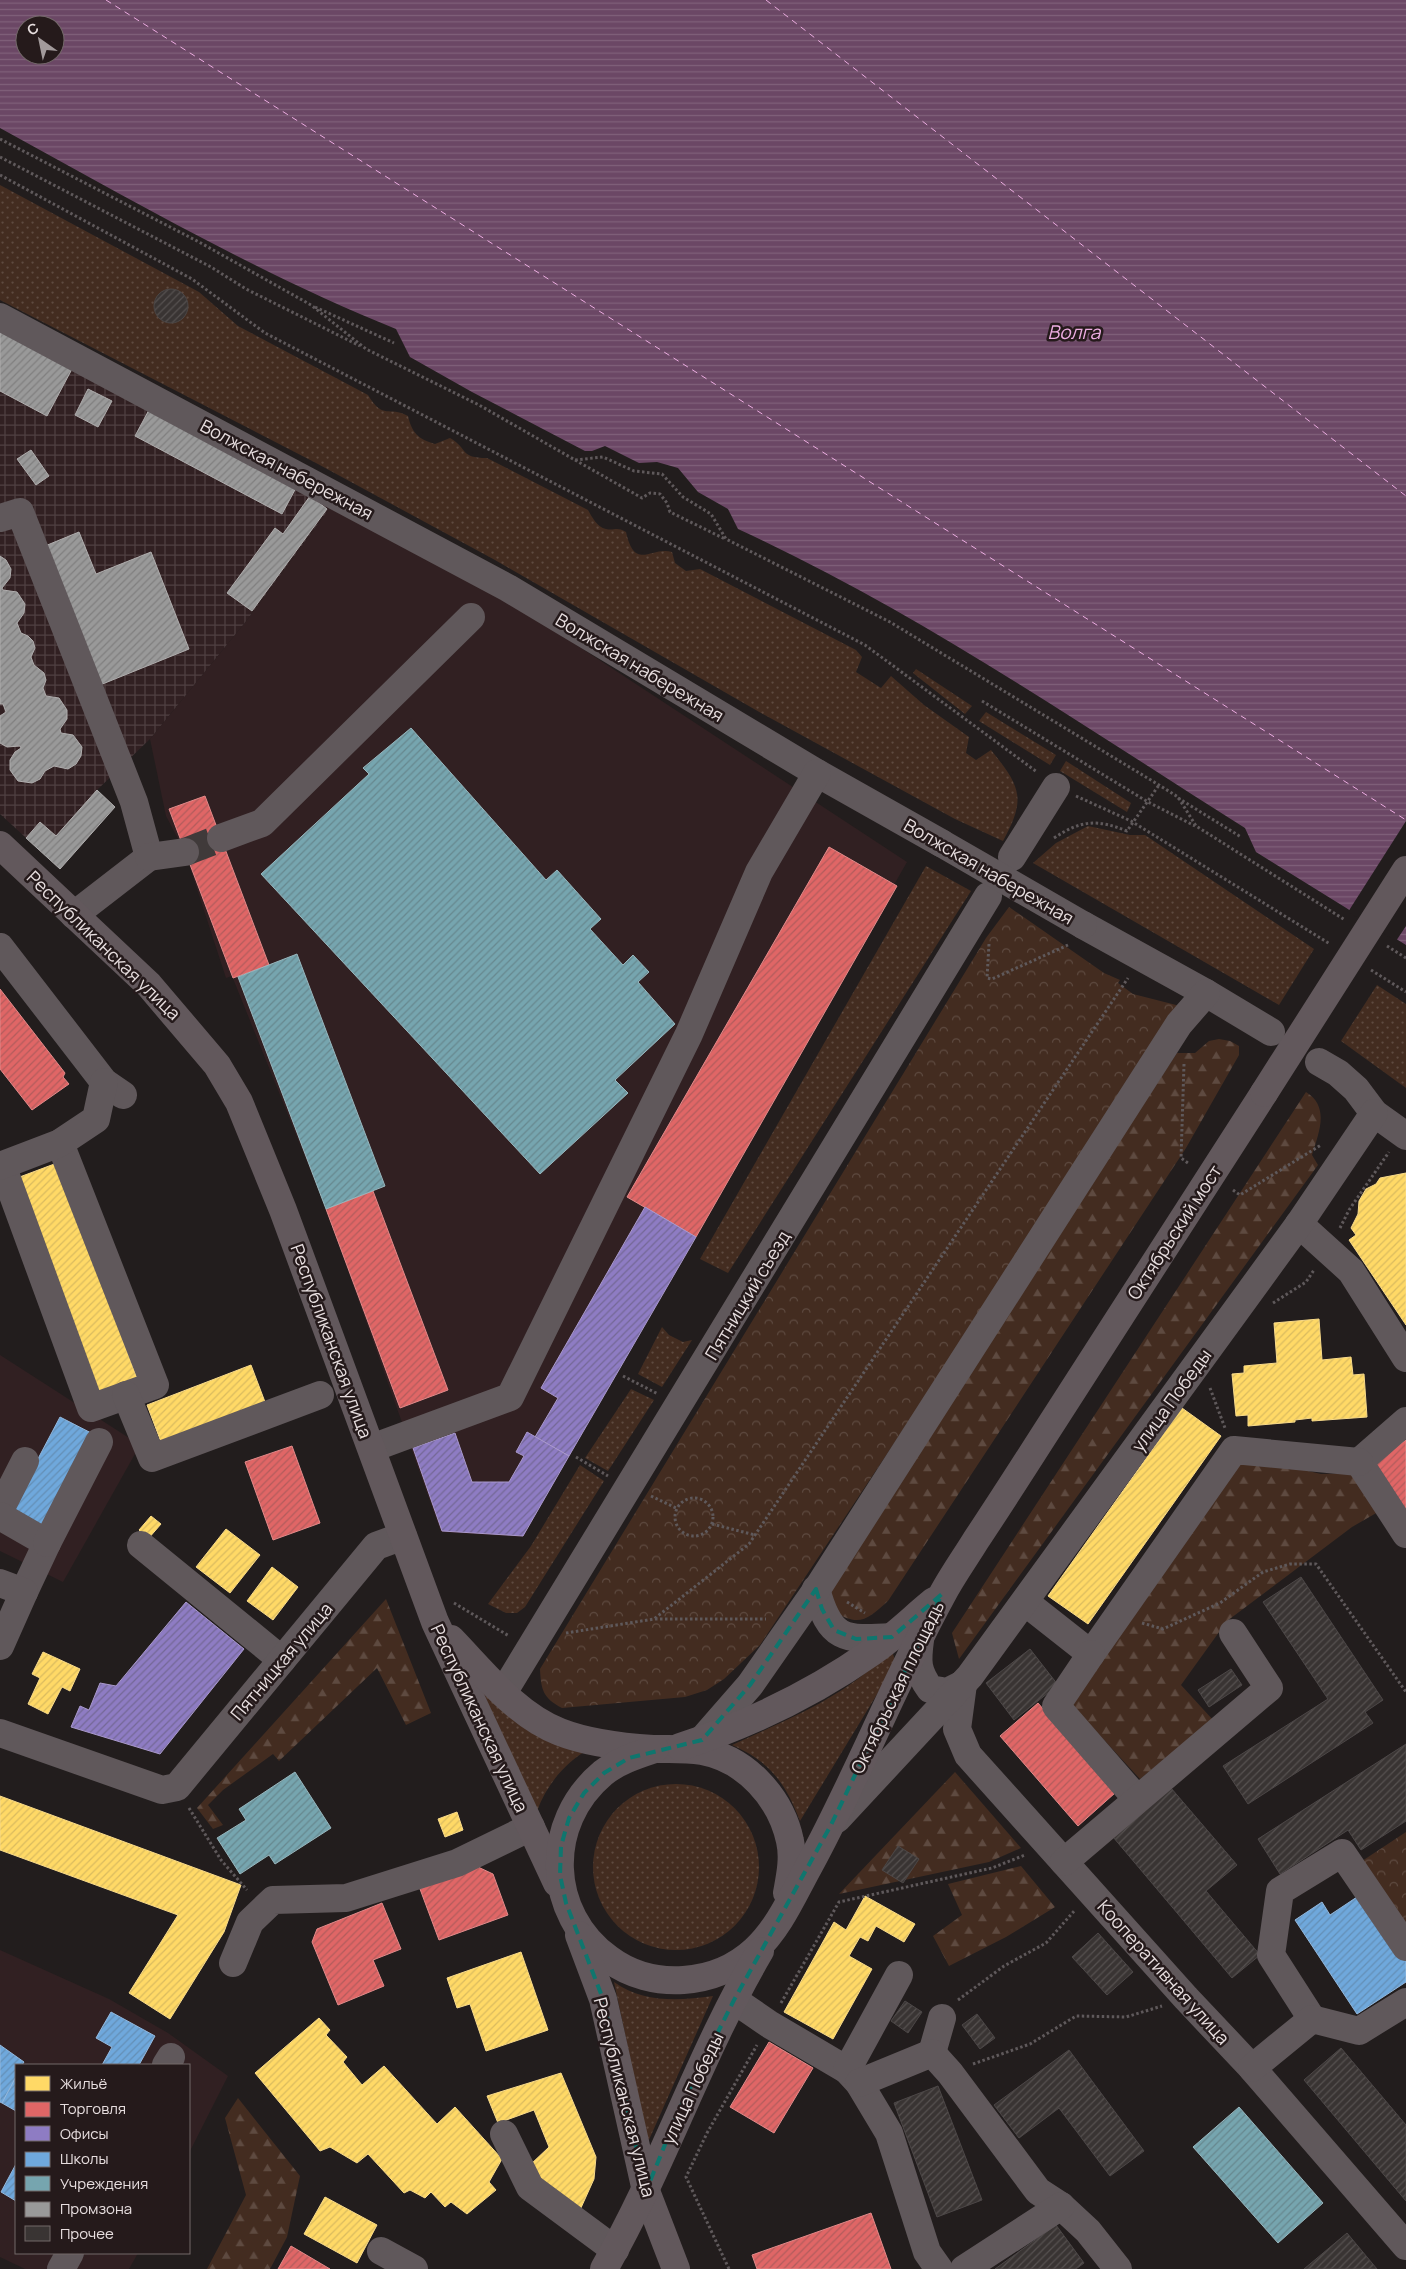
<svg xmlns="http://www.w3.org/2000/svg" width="1406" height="2269" font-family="Manrope,sans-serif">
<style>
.built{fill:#312022}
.industrial{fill:url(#industrial-grid)}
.grass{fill:url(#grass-dots)}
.forest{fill:url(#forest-firs)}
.park{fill:url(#park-crowns)}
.water{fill:url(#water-rules);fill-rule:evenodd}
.pier{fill:#221d1d}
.homes{fill:url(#homes-hatch);stroke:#f8da8a}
.shops{fill:url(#shops-hatch);stroke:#e28a8a}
.offices{fill:url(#offices-hatch);stroke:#a999cb}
.schools{fill:url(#schools-hatch);stroke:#93b8dd}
.public{fill:url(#public-hatch);stroke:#98b6bd}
.industry{fill:url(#industry-hatch);stroke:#b0aeae}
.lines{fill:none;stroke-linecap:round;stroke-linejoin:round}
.ferry{stroke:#ecace1;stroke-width:1;stroke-dasharray:6 5;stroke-linecap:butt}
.building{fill:url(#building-hatch);stroke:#4c4747}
.minor-tunnel{stroke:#403a3a;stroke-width:28;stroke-dasharray:28 14;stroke-linecap:butt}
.path{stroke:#5f595b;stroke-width:3;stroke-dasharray:2.5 2.5;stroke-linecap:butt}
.minor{stroke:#60585b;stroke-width:28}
.major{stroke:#62585c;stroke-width:28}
.minor-bridge{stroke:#60585b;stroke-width:28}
.major-bridge{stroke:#62585c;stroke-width:28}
.marked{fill:none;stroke:#0f766e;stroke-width:4;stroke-dasharray:10 6;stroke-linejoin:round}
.labels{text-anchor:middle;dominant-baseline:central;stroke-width:5;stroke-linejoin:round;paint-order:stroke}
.street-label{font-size:18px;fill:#e7dedf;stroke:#251a1b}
.water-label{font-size:19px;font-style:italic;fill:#ecace1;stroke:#251a1b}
</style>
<defs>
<pattern id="industrial-grid" width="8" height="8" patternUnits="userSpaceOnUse" patternTransform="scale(1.25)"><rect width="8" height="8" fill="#312022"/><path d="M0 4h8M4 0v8" fill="none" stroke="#4f4042"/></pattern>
<pattern id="grass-dots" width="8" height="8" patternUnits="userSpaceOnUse" patternTransform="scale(1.25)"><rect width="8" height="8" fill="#432c20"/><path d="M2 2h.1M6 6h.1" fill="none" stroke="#5e4a40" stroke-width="1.8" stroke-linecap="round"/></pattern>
<pattern id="forest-firs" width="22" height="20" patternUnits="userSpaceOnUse" patternTransform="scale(1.25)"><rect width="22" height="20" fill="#432c20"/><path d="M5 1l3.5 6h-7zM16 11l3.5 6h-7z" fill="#5e4a40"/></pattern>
<pattern id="park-crowns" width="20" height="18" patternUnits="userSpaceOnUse" patternTransform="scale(1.25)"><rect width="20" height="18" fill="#432c20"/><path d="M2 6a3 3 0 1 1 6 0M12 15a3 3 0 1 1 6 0" fill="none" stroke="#5e4a40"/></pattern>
<pattern id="water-rules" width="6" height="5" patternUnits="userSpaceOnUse" patternTransform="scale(1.25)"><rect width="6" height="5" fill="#6b4765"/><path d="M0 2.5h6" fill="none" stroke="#80617b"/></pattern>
<pattern id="homes-hatch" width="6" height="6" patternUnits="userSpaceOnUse" patternTransform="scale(1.25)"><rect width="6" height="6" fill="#ffd966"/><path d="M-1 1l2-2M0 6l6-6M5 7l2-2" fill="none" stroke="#dabb5f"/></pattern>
<pattern id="shops-hatch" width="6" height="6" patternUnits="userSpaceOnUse" patternTransform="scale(1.25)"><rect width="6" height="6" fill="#e06666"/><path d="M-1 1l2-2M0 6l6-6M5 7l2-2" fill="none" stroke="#b25c5c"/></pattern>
<pattern id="offices-hatch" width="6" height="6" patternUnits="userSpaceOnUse" patternTransform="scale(1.25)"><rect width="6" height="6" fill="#8e7cc3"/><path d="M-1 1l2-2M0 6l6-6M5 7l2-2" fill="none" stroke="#746896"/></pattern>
<pattern id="schools-hatch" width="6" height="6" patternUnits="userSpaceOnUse" patternTransform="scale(1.25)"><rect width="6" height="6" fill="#6fa8dc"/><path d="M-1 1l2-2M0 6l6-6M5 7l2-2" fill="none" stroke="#648fb6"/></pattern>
<pattern id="public-hatch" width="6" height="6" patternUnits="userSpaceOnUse" patternTransform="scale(1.25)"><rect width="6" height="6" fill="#76a5af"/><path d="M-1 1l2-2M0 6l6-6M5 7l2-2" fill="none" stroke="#67888f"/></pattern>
<pattern id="industry-hatch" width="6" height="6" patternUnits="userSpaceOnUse" patternTransform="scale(1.25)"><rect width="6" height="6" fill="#999"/><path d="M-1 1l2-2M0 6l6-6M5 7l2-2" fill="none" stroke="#807f7f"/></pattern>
<pattern id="building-hatch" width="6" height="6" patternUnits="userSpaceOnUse" patternTransform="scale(1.25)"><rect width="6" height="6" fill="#393433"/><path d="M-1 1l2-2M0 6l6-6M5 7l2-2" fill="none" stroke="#565150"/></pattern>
</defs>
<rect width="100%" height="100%" fill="#221d1d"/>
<g class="built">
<polygon points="335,501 502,596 907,862 523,1537 441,1532 326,1209 232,976 226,978 185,852 166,816 150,739 247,620"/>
<polygon points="0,1355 140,1445 63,1582 0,1551"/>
<polygon points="0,1950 109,1999 168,2033 228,2076 189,2153 189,2065 16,2065 16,2253 138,2253 129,2269 25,2269 0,2257"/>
</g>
<polygon class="industrial" points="0,325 335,501 247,620 150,739 97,790 115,807 60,869 0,814"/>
<g class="grass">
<path d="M0,185l199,107 39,34 130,69c16,26 20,10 40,21 4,17 10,23 27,28l15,-6c19,11 9,20 37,20l101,52c4,7 9,17 18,19 9,2 10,-3 20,3 9,40 25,14 46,20l3,11 11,8 14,-2 156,81 6,7 -6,15 25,16 10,-12 33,29 45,32 -3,16 10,7 15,-10c29,36 36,48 12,91l-48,-22 -194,-106 -266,-153 -179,-97 -316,-163z"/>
<polygon points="916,669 972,706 965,714 913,673"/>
<polygon points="986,712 1056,755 1050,765 979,721"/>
<polygon points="1066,761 1131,803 1127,812 1060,771"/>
<polygon points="1088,826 1130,835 1145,835 1314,949 1279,1005 1033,863 1056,843"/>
<polygon points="926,866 971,891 728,1273 700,1259"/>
<polygon points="1377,985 1406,1004 1406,1088 1341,1041"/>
<polygon points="662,1327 669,1335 683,1342 692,1340 662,1387 638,1374"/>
<polygon points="631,1389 654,1400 608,1471 585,1458"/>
<polygon points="580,1465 604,1481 525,1607 517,1613 506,1613 488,1604 531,1546"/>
<path d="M886,1654h7l3,9 -96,158c-15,-39 -30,-59 -68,-76 54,-25 112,-47 154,-91z"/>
<path d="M482,1691l110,56c-26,15 -44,35 -55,64z"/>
<circle cx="676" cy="1867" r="83"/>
<path d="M614,1982c29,21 64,19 99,14l-65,146z"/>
</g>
<g class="forest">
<path d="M1219,1039l11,2 9,5v9l-53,93 -298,453c-20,18 -29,27 -54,10l-7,-28 350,-530h18l14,-12z"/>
<path d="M1306,1092c24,15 13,40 6,63l6,10 -359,494 -7,-26z"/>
<polygon points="1241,1455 1321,1474 1356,1473 1378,1512 1352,1527 1227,1621 1181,1685 1213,1720 1140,1779 1071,1704"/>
<polygon points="386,1599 431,1713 406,1725 377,1668 279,1761 273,1754 223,1790 208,1805 223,1825 213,1829 197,1808"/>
<polygon points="955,1772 1021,1848 989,1862 839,1894"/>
<polygon points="1021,1866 1055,1907 1006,1937 949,1966 933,1936 962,1915 948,1884"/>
<polygon points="238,2098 300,2176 287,2237 270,2269 207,2269 246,2195 225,2118"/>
</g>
<g class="park">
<path d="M1009,907l95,66 16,7 -2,3 15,11 51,13 -424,638 -36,34 -17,11 -22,7 -123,11c-19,-10 -21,-18 -22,-39l446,-731z"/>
<polygon points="1406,1832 1406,1923 1359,1863"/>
</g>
<path class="water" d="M0,0h1406v945l-150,-93 -11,-24c-165,-104 -328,-217 -507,-299l-10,-20 -30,-17 -20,-24 -21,-6 -18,1 -34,-17 -13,5h-7l-113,-59 -62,-35 -14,-28c-137,-55 -266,-130 -396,-201zM25,25h30v30h-30z"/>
<polygon class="pier" points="1406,821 1406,926 1396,941 1348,912"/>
<g class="homes">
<polygon points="57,1163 140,1386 100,1401 17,1178"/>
<polygon points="1406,1173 1406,1325 1349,1240 1356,1235 1351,1228 1358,1214 1359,1201 1366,1189 1376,1184 1380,1178"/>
<polygon points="1319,1319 1322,1360 1351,1357 1353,1375 1364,1374 1367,1417 1312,1421 1312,1418 1295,1420 1295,1422 1248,1426 1248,1415 1236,1416 1232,1374 1244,1373 1244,1366 1277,1363 1274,1323"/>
<polygon points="251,1365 265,1402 161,1442 147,1405"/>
<polygon points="1182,1408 1221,1436 1088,1624 1048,1596"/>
<polygon points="151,1516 161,1524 148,1539 139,1530"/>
<polygon points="226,1529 260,1555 230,1593 196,1567"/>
<polygon points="272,1567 298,1587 273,1620 247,1601"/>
<polygon points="43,1652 80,1669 70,1691 62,1687 48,1714 28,1704 40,1678 32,1674"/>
<polygon points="0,1796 241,1885 224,1932 170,2019 129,1993 178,1915 0,1850"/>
<polygon points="457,1812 463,1830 445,1837 438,1819"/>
<polygon points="865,1896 915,1924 904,1942 876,1926 868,1941 860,1937 849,1956 872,1969 833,2039 784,2012 834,1922 846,1930"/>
<polygon points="521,1952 548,2030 486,2051 470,2004 457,2008 447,1978"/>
<polygon points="319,2018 330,2030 326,2035 347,2057 343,2062 362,2085 384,2066 437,2124 455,2107 502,2159 489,2182 496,2190 467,2214 451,2202 445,2207 431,2192 425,2198 410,2190 404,2193 368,2154 357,2163 330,2147 320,2151 255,2073"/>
<polygon points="561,2073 596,2157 594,2179 580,2210 548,2192 530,2165 549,2147 534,2110 498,2123 487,2096"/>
<polygon points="325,2197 377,2225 357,2263 304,2234"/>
</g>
<g class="shops">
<polygon points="205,796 269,965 233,978 169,809"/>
<polygon points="829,847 897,886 696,1237 627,1197"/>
<polygon points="0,989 65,1073 63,1077 69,1084 32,1110 0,1069"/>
<polygon points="373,1191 448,1390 400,1408 326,1209"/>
<polygon points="1406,1440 1406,1515 1372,1463"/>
<polygon points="292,1446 320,1523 273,1540 245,1462"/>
<polygon points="1038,1703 1115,1793 1078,1826 1000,1736"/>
<polygon points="478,1867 493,1874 508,1915 439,1940 420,1889"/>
<polygon points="382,1903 401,1949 373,1960 384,1986 338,2005 312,1942 317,1929"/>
<polygon points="769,2042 813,2068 774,2133 730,2107"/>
<polygon points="871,2213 891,2269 757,2269 752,2255"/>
<polygon points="291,2246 330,2269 278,2269"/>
</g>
<g class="offices">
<polygon points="645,1207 696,1237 569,1456 535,1437 558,1398 541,1388"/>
<polygon points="527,1432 569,1456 523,1536 442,1531 413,1448 455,1433 472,1482 509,1482 524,1456 516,1452"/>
<polygon points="186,1602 244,1649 160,1754 71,1727 80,1706 89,1710 100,1683 116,1686"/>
</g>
<g class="schools">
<polygon points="60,1417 97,1436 48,1529 11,1510"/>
<polygon points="1363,1893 1406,1960 1406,1982 1357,2014 1295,1920 1322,1902 1330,1915"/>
<polygon points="111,2012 155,2036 139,2065 102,2065 112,2047 96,2038"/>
<polygon points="0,2045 24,2062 22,2065 16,2065 16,2077 2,2103 0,2102"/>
<polygon points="16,2077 16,2111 2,2103"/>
<polygon points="16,2164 16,2201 1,2192"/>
</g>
<g class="public">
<polygon points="411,728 546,880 557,870 601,919 590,929 623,965 633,955 649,972 638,982 675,1024 615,1080 628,1093 540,1174 261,874 369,774 363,768"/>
<polygon points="297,954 385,1186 326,1209 238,977"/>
<polygon points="295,1772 331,1828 275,1864 269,1855 240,1874 217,1838 246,1820 239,1809"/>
<polygon points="1239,2107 1323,2203 1278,2243 1193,2147"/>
</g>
<g class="industry">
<polygon points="0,331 72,369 47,416 0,391"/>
<polygon points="88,389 112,401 98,427 75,415"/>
<polygon points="150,408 297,486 282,514 135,436"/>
<polygon points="31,450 49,476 36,485 17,459"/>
<polygon points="310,496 327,509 252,611 227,593 275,528 283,534"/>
<polygon points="79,532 96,574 151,552 189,649 100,685 45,546"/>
<polygon points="0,556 6,560 11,569 10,578 2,588 3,590 17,592 25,604 24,613 17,623 21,633 28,636 33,641 35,648 31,657 34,665 44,673 46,680 43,688 46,696 59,698 67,710 67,719 60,729 61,733 73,735 82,747 81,756 76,764 68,769 54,766 45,771 40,779 32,783 18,781 10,770 10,760 15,752 21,748 20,746 7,747 0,743 0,716 6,712 3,704 0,704"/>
<polygon points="97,790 115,807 60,869 26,838 40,822 56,836"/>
</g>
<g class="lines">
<g class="ferry">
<polyline points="106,0 1406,820"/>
<polyline points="766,0 1406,496"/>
</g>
</g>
<g class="building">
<circle cx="171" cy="306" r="17"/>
<polygon points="1301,1577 1383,1700 1365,1712 1373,1723 1248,1804 1223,1766 1328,1699 1263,1602"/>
<polygon points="1030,1649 1058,1685 1014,1720 986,1683"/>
<polygon points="1231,1669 1242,1685 1209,1707 1198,1690"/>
<polygon points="1406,1744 1406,1821 1361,1850 1348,1830 1280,1874 1258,1839"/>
<polygon points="1171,1788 1237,1865 1206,1891 1260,1955 1232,1978 1113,1837"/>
<polygon points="898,1846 919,1859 903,1883 882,1870"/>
<polygon points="1098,1933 1133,1972 1107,1995 1072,1957"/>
<polygon points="905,2001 922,2012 908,2033 891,2021"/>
<polygon points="977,2014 995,2038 980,2049 962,2025"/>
<polygon points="1341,2048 1406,2125 1406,2201 1304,2080"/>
<polygon points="1069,2050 1144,2151 1110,2176 1059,2108 1019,2138 994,2105"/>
<polygon points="938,2086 982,2200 937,2217 894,2103"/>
<polygon points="1056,2225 1084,2263 1076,2269 995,2269"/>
<polygon points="1347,2233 1377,2269 1304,2269"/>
</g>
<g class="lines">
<polyline class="minor-tunnel" points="185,852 221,838"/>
<g class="path">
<polyline points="0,139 199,242 311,305 366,349 479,405 575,460 603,457 634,471 662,474 683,497 711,514 726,539 890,622 1159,785 1178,797 1196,826 1345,920"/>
<polyline points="0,157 211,267 246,289 360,346"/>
<polyline points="0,175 192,279 265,333 865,645 1037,772"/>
<polyline points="315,307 394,343"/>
<polyline points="575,460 642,498 650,493 660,494 667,503 670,512 725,539"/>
<polyline points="982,701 1148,802 1195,826"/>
<polyline points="1076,796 1131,821 1330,944"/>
<polyline points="1178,798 1241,837"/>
<path d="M1054,838c27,-18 43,-19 73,-7l32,-46"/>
<polyline points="989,944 987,978 992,979 1068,945"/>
<polyline points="1387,946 1406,958"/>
<polyline points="1371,970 1406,992"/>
<polyline points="1184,1064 1181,1158 1188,1163"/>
<polyline points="1233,1190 1240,1195 1321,1145"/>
<polyline points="1340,1228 1349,1210 1389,1152"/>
<polyline points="1273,1303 1306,1282 1314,1270"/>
<polyline points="623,1376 658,1394"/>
<polyline points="1210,1388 1225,1428"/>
<polyline points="576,1457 608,1476"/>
<polyline points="651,1496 676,1508"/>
<circle cx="694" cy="1517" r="19"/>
<polyline points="712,1524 755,1535"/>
<polyline points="847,1602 865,1613"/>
<polyline points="454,1603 509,1636"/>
<polyline points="655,1619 766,1619"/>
<polyline points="1142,1623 1163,1629 1220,1603 1263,1572 1290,1564 1316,1564 1406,1692"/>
<polyline points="566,1633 654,1619 749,1544 1128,978"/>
<polyline points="189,1808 221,1860 247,1890"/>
<polyline points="958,2000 1004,1966 1046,1943 1075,1910"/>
<polyline points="781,2003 839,1902 992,1868 1025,1855"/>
<polyline points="973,2064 1030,2044 1076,2016 1126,2017 1162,2006"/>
<polyline points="729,2269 686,2177 707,2133 757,2045"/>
</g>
<g class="minor">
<polyline points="0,317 508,588 817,773 941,843"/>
<polyline points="0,518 20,512 134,802 149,857 74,915"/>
<polyline points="221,838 262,823 471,617"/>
<polyline points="149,857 185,852"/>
<polyline points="1012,857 1056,787"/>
<polyline points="1083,925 1206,993 1271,1032"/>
<polyline points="0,947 104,1082 123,1095"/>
<polyline points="1319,1062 1338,1073 1356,1089 1374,1113 1406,1136"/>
<polyline points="2,1165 91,1408 155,1385 60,1143"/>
<polyline points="0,1166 60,1143 96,1119 104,1082"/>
<polyline points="1299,1224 1351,1271 1406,1358"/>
<polyline points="126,1395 152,1458 320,1395"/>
<polyline points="1406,1421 1359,1462 1406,1534"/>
<polyline points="372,1448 510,1397 689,1034 759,872 817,773"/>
<polyline points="0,1510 25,1461"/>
<polyline points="0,1516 47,1543 24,1592"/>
<polyline points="47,1543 99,1442"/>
<polyline points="141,1545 282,1660"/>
<polyline points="0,1583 24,1592 0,1646"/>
<path d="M816,1589c14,51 27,51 76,48"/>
<polyline points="1025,1602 1091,1654 1234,1450 1359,1462"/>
<path d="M920,1640c-3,22 -3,31 10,49l17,3 16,-8"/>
<polyline points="1091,1654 1056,1706 1137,1799"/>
<polyline points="963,1684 957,1729 968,1755 1186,1998 1252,2068 1406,2246"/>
<polyline points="503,1693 988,896"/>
<polyline points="0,1733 162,1790 177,1787 376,1546 403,1536"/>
<polyline points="702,1740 750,1685 819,1586 1179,1024 1206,993"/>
<polyline points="837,1819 970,1676 1299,1224 1374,1113"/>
<polyline points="1064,1862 1269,1688 1233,1633"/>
<polyline points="233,1963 250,1922 273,1900 346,1898 457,1863 531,1827"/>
<polyline points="734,2000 769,2024 847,2070 859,2083 889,2133 927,2252 939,2269"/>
<polyline points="1312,2019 1271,1955 1280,1891 1342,1853 1406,1947"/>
<polyline points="932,2053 942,2018"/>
<polyline points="166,2065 171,2057"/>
<polyline points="1252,2068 1312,2019 1359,2031 1406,2002"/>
<polyline points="847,2070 899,1975"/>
<polyline points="859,2083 932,2053 950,2073 1038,2191 1061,2206 1088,2231 1118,2269"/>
<polyline points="504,2134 530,2187 615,2250"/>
<polyline points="381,2251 414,2269"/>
<polyline points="61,2269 70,2253"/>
<polyline points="964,2269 1061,2206"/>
</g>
<g class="major">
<polyline points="0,845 149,985 217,1065 239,1102 283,1210 435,1622 557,1883"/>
<path d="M451,1639c32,33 65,76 109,93 28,11 63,15 93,17 17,0 32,-1 49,2 44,8 79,47 88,90 4,17 0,35 -3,52"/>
<path d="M680,1747c67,-22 134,-54 192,-95 22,-15 41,-34 62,-51"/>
<path d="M655,1749c-18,6 -37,12 -52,24 -60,50 -57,141 6,186 43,32 107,27 146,-9 24,-22 38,-55 54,-84 48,-88 85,-183 133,-271 10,-19 23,-37 34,-55 24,-36 47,-72 70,-108 73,-113 145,-226 218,-339"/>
<polyline points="579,1935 603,1999 646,2191 676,2269"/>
<path d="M604,2269c59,-103 96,-216 156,-318"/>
</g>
<polyline class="minor-bridge" points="941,843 1083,925"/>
<polyline class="major-bridge" points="1264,1093 1406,870"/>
</g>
<path class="marked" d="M816,1589l6,20 12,21 22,9 36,-2 50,-43 -111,231 -97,175 -54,108 -34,83 -43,-192 -37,-96 -6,-28 1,-29 8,-28 15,-25 20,-20 25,-15 73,-18 48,-55z"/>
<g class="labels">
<g class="street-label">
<text transform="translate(287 469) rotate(28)">Волжская набережная</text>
<text transform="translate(640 667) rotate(31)">Волжская набережная</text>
<text transform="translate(989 871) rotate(30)">Волжская набережная</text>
<text transform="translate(104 945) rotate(44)">Республиканская улица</text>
<text transform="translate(1174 1232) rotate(-57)">Октябрьский мост</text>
<text transform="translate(747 1295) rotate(-59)">Пятницкий съезд</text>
<text transform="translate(332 1341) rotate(70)">Республиканская улица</text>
<text transform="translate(1171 1400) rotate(-54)">улица Победы</text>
<text transform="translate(281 1661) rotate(-50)">Пятницкая улица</text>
<text transform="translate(897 1687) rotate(-64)">Октябрьская площадь</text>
<text transform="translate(480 1718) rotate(65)">Республиканская улица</text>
<text transform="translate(1164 1972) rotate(48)">Кооперативная улица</text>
<text transform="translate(692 2088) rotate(-65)">улица Победы</text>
<text transform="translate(625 2097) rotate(76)">Республиканская улица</text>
</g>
<g class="water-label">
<text x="1074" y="332">Волга</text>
</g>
</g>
<rect x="15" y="2064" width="175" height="190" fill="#251a1b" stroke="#736869"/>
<rect x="25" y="2076" width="25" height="15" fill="#ffd966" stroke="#736869"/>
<text x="60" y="2089" font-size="15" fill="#e7dedf">Жильё</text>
<rect x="25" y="2102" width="25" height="15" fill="#e06666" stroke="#736869"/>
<text x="60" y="2114" font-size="15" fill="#e7dedf">Торговля</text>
<rect x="25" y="2126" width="25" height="15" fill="#8e7cc3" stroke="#736869"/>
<text x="60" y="2139" font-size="15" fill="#e7dedf">Офисы</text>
<rect x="25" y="2152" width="25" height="15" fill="#6fa8dc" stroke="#736869"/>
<text x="60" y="2164" font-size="15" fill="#e7dedf">Школы</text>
<rect x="25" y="2176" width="25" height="15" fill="#76a5af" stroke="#736869"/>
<text x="60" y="2189" font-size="15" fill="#e7dedf">Учреждения</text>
<rect x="25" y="2202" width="25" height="15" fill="#999999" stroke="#736869"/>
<text x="60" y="2214" font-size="15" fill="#e7dedf">Промзона</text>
<rect x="25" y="2226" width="25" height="15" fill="#393433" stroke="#736869"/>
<text x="60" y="2239" font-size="15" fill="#e7dedf">Прочее</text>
<g transform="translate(40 40) rotate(327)"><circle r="24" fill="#251a1b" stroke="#736869"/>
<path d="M0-4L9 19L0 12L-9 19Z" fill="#a29a9b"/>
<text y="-8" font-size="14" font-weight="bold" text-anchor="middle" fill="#e7dedf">С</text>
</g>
</svg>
